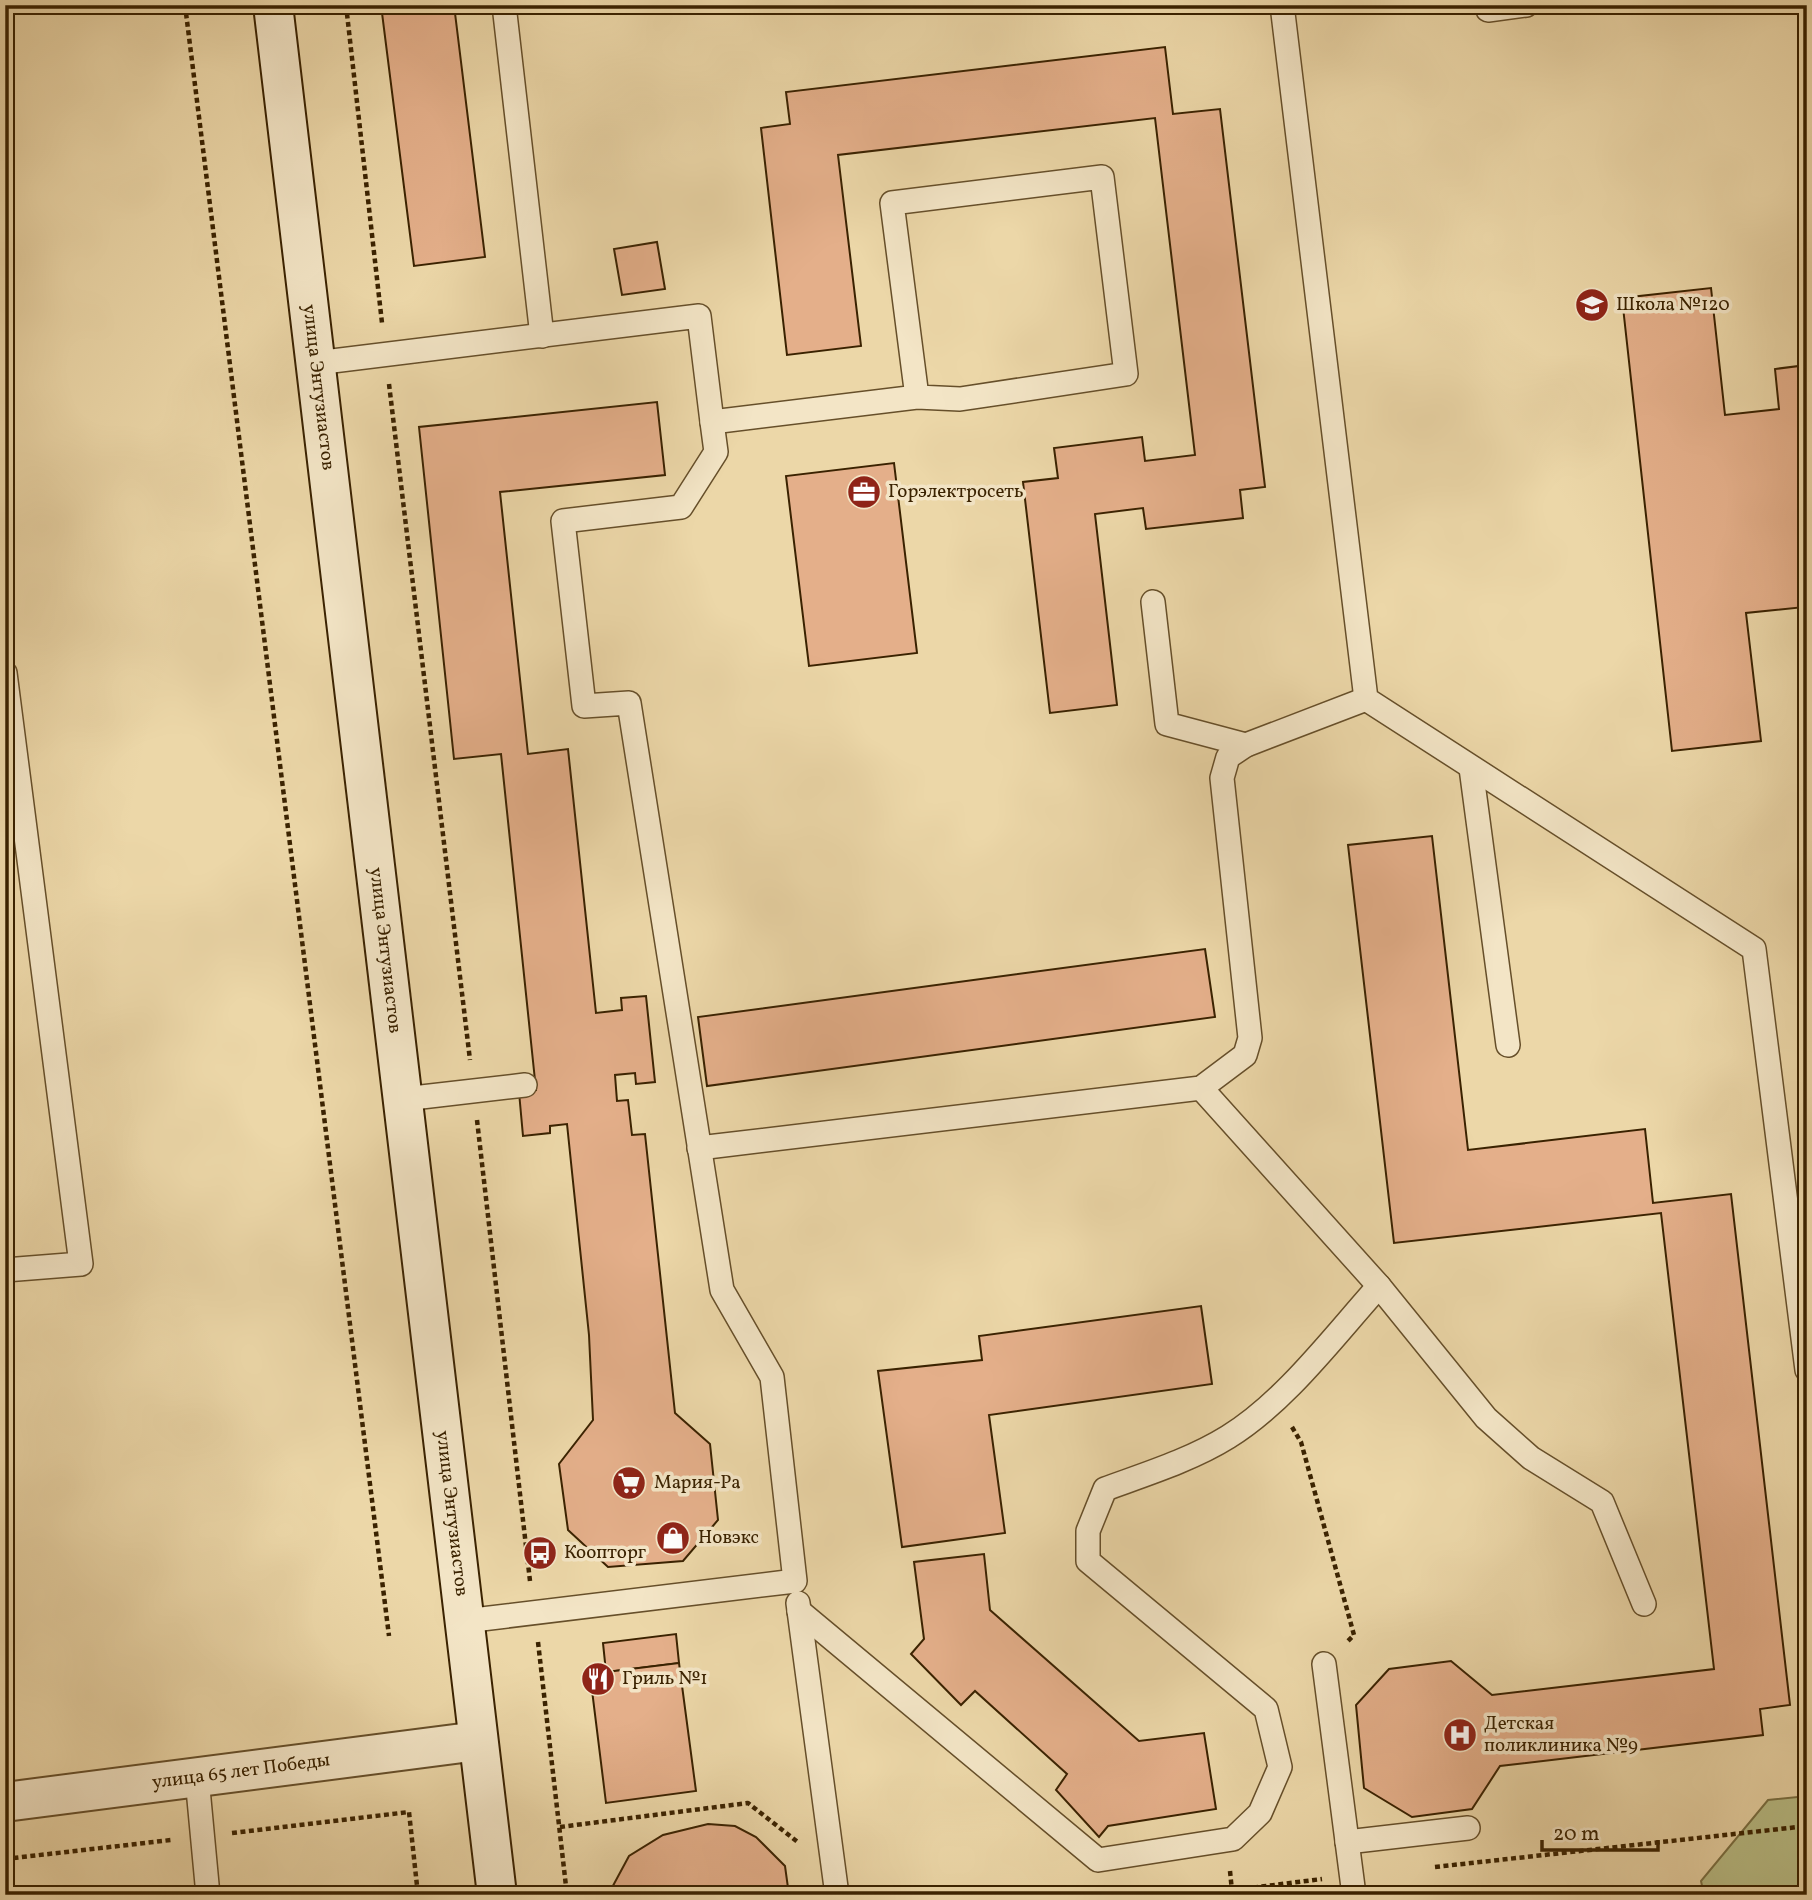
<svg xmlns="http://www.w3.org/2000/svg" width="1812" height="1900" font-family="Vollkorn,serif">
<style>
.green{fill:#b9be86;stroke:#7a7043;stroke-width:2}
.building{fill:#e4af8a;stroke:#3a2200;stroke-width:2}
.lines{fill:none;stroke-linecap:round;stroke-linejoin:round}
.lane-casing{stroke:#664f2a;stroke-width:26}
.street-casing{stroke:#664f2a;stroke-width:42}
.secondary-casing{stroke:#3a2200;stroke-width:42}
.path{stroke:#3a2200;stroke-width:4.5;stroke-dasharray:5 3.5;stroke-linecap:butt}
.lane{stroke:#f3e5c6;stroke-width:23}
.street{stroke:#f3e5c6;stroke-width:38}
.secondary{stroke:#f3e5c6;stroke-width:38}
.labels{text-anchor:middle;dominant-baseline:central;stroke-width:7;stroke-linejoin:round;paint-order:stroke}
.poi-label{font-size:19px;fill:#3a2200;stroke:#f3e5c6;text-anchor:start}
.street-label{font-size:19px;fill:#3a2200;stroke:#f3e5c6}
</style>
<rect width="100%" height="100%" fill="#ecd7a8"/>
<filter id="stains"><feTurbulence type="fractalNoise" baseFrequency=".00286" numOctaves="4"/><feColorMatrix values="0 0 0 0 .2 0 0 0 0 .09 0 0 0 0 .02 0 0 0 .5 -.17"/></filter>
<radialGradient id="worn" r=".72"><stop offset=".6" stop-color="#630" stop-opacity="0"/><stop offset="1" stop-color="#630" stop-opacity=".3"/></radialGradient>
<polygon class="green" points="1807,1796 1807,1895 1704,1895 1701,1881 1768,1800"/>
<g class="building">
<polygon points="381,5 454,5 485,257 414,266"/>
<polygon points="1165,47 1173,114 1220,109 1265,487 1240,490 1243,518 1146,529 1143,508 1095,514 1117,705 1050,713 1023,482 1058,478 1054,448 1142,437 1145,461 1195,455 1155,118 838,155 861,346 787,355 761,128 790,124 786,92"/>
<polygon points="657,242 665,289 622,295 614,249"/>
<polygon points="1711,288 1725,415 1779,409 1775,369 1807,365 1807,636 1804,607 1746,613 1761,741 1672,751 1622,298"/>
<polygon points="657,402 665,475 500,492 528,754 568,749 596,1013 622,1010 621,998 646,996 655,1082 636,1084 635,1073 615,1075 617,1101 628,1100 632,1135 645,1134 675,1413 710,1444 718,1520 683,1561 608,1567 568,1530 559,1464 593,1420 589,1335 567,1124 550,1126 550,1133 523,1136 519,1092 536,1090 501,754 454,759 419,427"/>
<polygon points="894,463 917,653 809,666 786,476"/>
<polygon points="1432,836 1468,1150 1645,1129 1653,1203 1731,1194 1790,1705 1760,1709 1763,1735 1500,1766 1472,1809 1412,1817 1364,1788 1356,1705 1389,1669 1451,1661 1492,1695 1714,1669 1661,1213 1394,1243 1348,845"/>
<polygon points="1205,949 1215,1017 707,1086 698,1017"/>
<polygon points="1201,1306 1212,1384 989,1415 1005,1533 902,1547 878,1371 982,1360 979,1336"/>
<polygon points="984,1554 990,1610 1139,1741 1204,1733 1216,1809 1108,1826 1099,1837 1056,1790 1067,1774 975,1691 961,1705 911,1654 924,1639 914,1562"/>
<polygon points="676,1634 679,1663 606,1672 603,1643"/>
<polygon points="679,1663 696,1791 606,1803 590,1674"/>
<polygon points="708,1824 735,1826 756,1837 785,1866 789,1895 608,1895 629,1856 663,1835"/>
<polygon points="1487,1889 1495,1895 1443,1895"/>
</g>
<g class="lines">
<g class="lane-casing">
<g id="lane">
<polyline points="504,5 542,336"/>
<polyline points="1282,5 1366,699 1754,949 1807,1370"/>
<polyline points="1488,10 1526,5"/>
<polyline points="316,363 699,316 712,422 917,397 892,203 1102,177 1126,374 960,399 917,397"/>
<polyline points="1153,602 1167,724 1246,745"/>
<polyline points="5,673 81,1264 5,1270"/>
<polyline points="1471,768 1508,1045"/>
<polyline points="1201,1088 1379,1286 1486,1418 1531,1458 1602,1502 1644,1604"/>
<polyline points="404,1099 525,1085"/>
<polyline points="699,1148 1201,1088 1245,1055 1250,1038 1222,778 1228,757 1246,745 1366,699"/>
<polyline points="798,1603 837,1895"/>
<path d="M799,1611l299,249 135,-21 27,-26 20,-46 -14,-58 -178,-148v-30l17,-42c41,-15 86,-29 123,-52 57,-35 106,-101 151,-151"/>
<polyline points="465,1621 795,1581 772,1377 722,1290 629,703 584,706 563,521 681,507 716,452 712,422"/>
<polyline points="1324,1664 1354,1895"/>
<polyline points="197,1778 208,1895"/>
<polyline points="1347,1842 1468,1828"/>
</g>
</g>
<g class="street-casing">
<g id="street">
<path id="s1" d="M5,1802l473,-61"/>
</g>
</g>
<g class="secondary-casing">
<g id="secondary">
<path id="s2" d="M273,5l224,1890"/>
</g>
</g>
<g class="path">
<polyline points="185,5 389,1636"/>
<polyline points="346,5 382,323"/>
<polyline points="389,384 470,1060"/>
<polyline points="477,1120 530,1581"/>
<polyline points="1292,1427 1301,1442 1354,1635 1346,1643"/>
<polyline points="538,1642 567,1895"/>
<polyline points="560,1827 748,1803 799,1843"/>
<polyline points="232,1833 409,1812 418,1895"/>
<polyline points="5,1859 171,1840"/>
<polyline points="1435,1867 1807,1826"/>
<polyline points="1230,1871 1232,1891"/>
<polyline points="1194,1895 1322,1879"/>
</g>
<use href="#lane" class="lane"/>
<use href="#street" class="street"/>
<use href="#secondary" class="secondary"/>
</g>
<defs>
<g id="school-disc" transform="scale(1.75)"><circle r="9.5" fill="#8f2418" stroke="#f3e5c6"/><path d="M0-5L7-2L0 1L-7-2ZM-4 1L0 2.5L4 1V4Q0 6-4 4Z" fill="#fff"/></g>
<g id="office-disc" transform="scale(1.75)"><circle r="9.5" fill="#8f2418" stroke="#f3e5c6"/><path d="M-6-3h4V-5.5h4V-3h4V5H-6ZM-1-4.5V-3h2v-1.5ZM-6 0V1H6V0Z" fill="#fff"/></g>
<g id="supermarket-disc" transform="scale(1.75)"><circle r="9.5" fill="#8f2418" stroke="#f3e5c6"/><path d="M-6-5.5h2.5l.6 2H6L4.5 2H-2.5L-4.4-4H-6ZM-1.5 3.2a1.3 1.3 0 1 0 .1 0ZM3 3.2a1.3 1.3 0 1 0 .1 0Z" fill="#fff"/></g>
<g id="shop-disc" transform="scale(1.75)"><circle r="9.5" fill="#8f2418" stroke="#f3e5c6"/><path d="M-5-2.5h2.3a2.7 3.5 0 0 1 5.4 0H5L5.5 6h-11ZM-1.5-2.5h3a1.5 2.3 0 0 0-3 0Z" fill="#fff"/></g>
<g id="bus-disc" transform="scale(1.75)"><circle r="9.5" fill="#8f2418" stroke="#f3e5c6"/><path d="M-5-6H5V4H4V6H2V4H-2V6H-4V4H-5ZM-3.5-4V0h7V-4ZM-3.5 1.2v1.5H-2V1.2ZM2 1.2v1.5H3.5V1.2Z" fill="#fff"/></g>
<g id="restaurant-disc" transform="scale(1.75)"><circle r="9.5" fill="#8f2418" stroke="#f3e5c6"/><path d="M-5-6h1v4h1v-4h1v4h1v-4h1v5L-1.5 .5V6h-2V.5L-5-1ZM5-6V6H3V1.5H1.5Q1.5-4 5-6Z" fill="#fff"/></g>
<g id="hospital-disc" transform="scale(1.75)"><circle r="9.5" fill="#8f2418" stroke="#f3e5c6"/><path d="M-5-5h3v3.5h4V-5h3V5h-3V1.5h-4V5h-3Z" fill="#fff"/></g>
</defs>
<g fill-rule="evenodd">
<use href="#school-disc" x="1592" y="305"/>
<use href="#office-disc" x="864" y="492"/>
<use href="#supermarket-disc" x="629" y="1483"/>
<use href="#shop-disc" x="673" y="1538"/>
<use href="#bus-disc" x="540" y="1553"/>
<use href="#restaurant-disc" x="598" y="1679"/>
<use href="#hospital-disc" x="1460" y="1735"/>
</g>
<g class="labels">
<g class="poi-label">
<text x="1616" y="305">Школа №120</text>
<text x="888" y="492">Горэлектросеть</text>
<text x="654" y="1483">Мария-Ра</text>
<text x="698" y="1538">Новэкс</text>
<text x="564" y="1553">Коопторг</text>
<text x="622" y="1679">Гриль №1</text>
<text x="1484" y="1724">Детская<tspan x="1484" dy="22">поликлиника №9</tspan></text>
</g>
<g class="street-label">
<text stroke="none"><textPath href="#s2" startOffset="385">улица Энтузиастов</textPath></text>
<text stroke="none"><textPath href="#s2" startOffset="952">улица Энтузиастов</textPath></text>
<text stroke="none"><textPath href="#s2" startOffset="1519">улица Энтузиастов</textPath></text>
<text stroke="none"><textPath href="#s1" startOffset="238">улица 65 лет Победы</textPath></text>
</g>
</g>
<rect width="1812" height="1900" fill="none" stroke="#ecd7a8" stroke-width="28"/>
<rect x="7" y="7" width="1798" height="1886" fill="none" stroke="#3a2200" stroke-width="3.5"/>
<rect x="14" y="14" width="1784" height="1872" fill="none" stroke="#3a2200" stroke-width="2"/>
<path d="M1542 1840v10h116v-10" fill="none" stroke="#3a2200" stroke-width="3.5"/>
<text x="1553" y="1840" font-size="21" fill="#3a2200" stroke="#f3e5c6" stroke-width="5" paint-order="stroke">20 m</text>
<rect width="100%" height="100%" filter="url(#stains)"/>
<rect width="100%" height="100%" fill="url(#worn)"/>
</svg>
